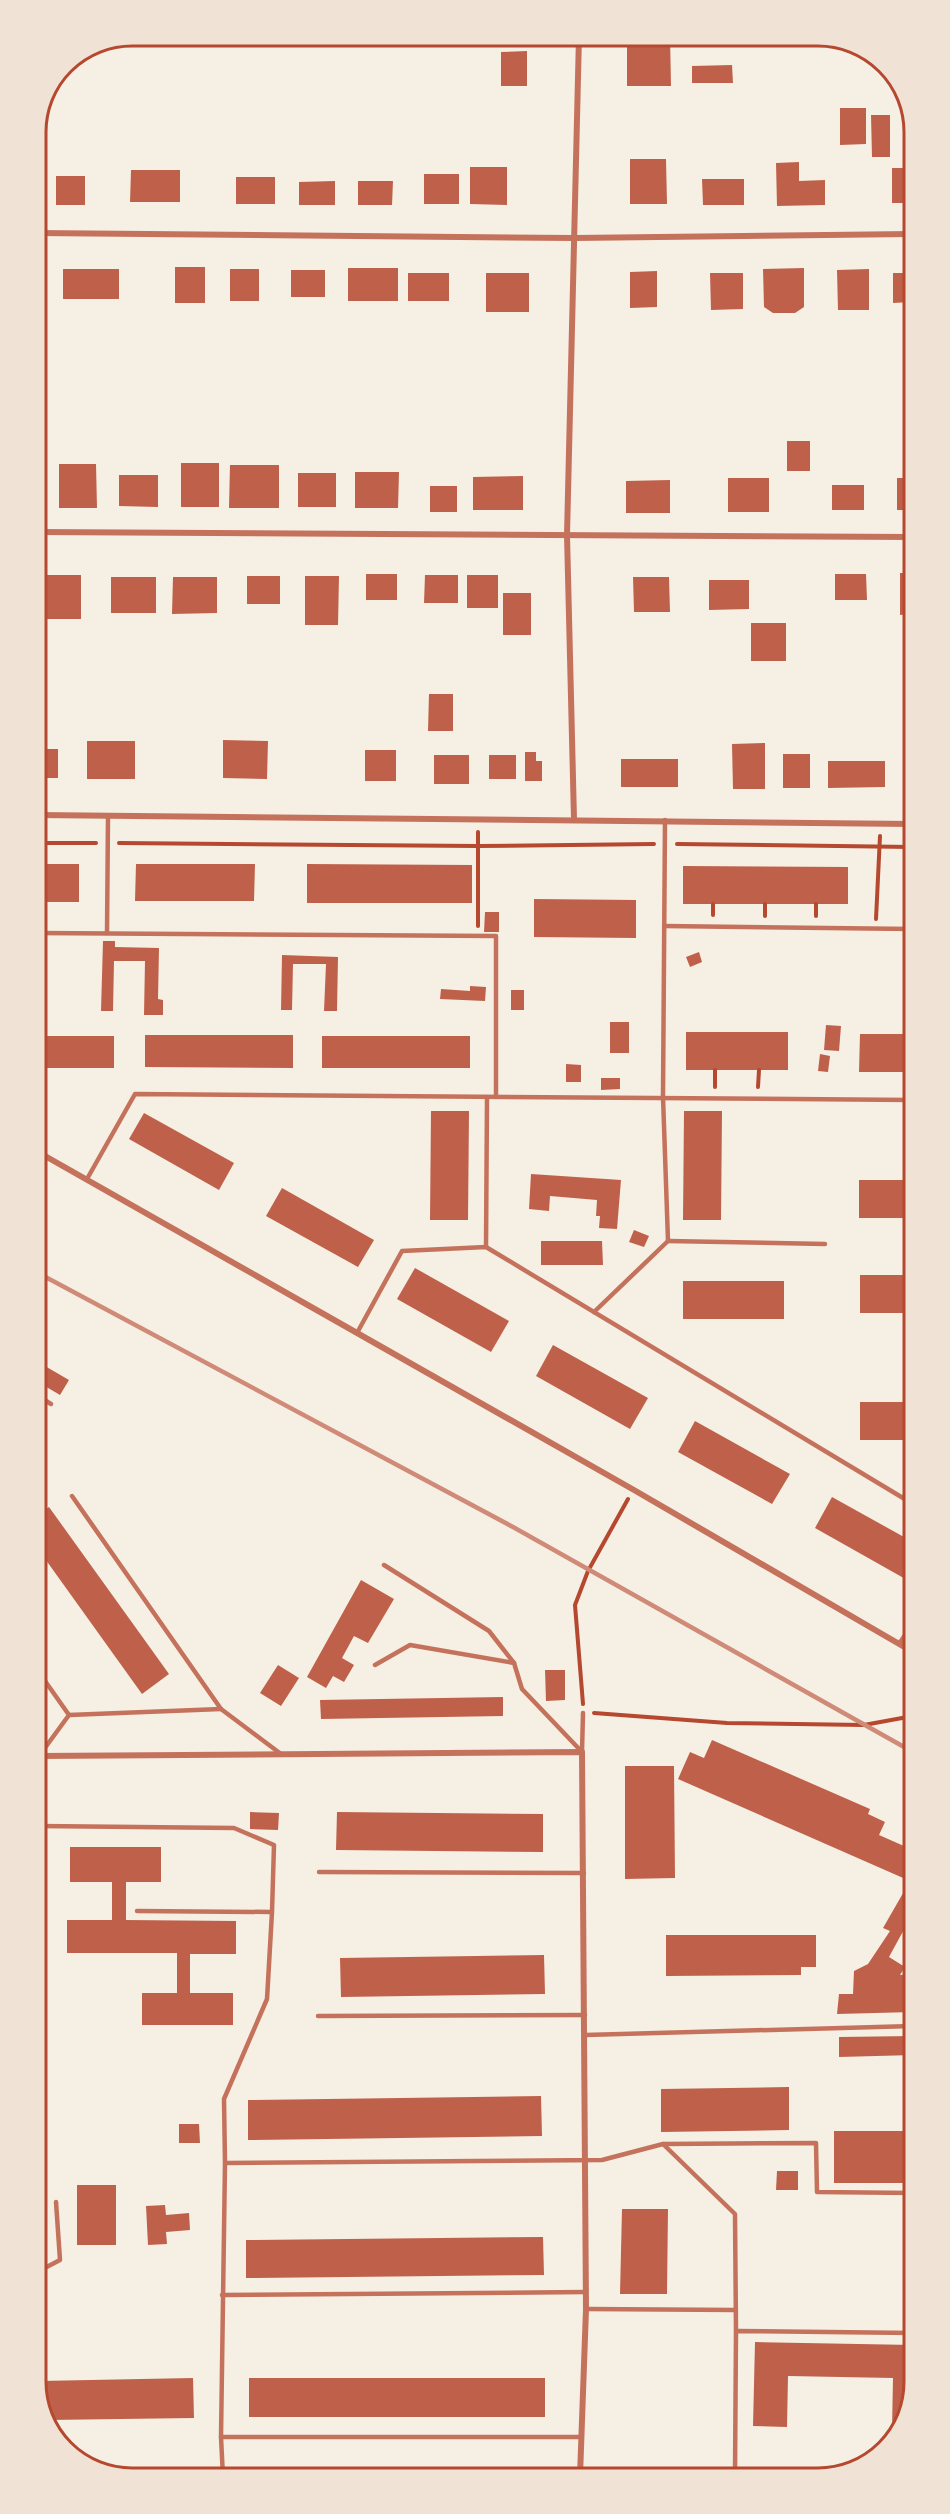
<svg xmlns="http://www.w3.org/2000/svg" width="950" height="2514" font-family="'Roboto Condensed',sans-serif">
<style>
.building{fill:#bf614a}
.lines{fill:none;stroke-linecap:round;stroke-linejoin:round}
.path{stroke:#b5482f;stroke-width:4}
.service{stroke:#c5725c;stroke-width:4.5}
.minor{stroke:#c5725c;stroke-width:6}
.rail{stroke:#cf8b77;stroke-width:4.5}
.rim{fill:none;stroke:#b5482f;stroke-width:3}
</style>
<rect width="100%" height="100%" fill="#f6efe4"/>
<g class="building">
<polygon points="670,36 671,86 627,86 627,37"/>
<polygon points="527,51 527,86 501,86 501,52"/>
<polygon points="732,65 733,83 692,83 692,66"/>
<polygon points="840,108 866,108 866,144 840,145"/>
<polygon points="871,115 890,115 890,157 872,157"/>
<polygon points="630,159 666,159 667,204 630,204"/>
<polygon points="799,162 799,181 825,180 825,205 777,206 776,163"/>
<polygon points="470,167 507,167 507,205 470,204"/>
<rect x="892" y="168" width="19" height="35"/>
<polygon points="131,170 180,170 180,202 130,202"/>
<rect x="424" y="174" width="35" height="30"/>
<rect x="56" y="176" width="29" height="29"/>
<rect x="236" y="177" width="39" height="27"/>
<polygon points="702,179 744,179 744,205 703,205"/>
<polygon points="335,181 335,205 299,205 299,182"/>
<polygon points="358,181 393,181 392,205 358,205"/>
<rect x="175" y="267" width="30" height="36"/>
<rect x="348" y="268" width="50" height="33"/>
<polygon points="804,268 804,307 795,313 773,313 764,307 763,269"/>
<rect x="63" y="269" width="56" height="30"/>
<rect x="230" y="269" width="29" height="32"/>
<polygon points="869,269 869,310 838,310 837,270"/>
<rect x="291" y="270" width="34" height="27"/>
<polygon points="657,271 657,307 630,308 630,272"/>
<rect x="408" y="273" width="41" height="28"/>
<rect x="486" y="273" width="43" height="39"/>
<polygon points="710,273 743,273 743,309 711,310"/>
<polygon points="893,273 911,273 911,302 893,303"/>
<rect x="787" y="441" width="23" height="30"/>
<rect x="181" y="463" width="38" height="44"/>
<polygon points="59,464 96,464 97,508 59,508"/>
<polygon points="230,465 279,465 279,508 229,508"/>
<polygon points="355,472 399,472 398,508 355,508"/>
<rect x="298" y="473" width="38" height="34"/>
<polygon points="119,475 158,475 158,507 119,506"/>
<polygon points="523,476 523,510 473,510 473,477"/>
<rect x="728" y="478" width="41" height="34"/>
<rect x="897" y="478" width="14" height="32"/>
<polygon points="670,480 670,513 626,513 626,481"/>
<rect x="832" y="485" width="32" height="25"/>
<rect x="430" y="486" width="27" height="26"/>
<polygon points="900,573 911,573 911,614 900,615"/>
<rect x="366" y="574" width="31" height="26"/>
<polygon points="835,574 866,574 867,600 835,600"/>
<rect x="40" y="575" width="41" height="44"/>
<polygon points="425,575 458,575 458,603 424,603"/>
<rect x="467" y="575" width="31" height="33"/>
<rect x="247" y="576" width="33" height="28"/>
<polygon points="305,576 339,576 338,625 305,625"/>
<rect x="111" y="577" width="45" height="36"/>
<polygon points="173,577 217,577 217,613 172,614"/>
<polygon points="633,577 669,577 670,612 634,612"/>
<polygon points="709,580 749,580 749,609 709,610"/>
<rect x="503" y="593" width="28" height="42"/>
<rect x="751" y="623" width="35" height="38"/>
<polygon points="429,694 453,694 453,731 428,731"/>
<polygon points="223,740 268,741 267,779 223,778"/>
<rect x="87" y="741" width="48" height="38"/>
<polygon points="765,743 765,789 733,789 732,744"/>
<rect x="37" y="749" width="21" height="29"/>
<rect x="365" y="750" width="31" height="31"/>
<polygon points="525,752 536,752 536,761 542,761 542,781 525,781"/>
<rect x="783" y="754" width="27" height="34"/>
<rect x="434" y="755" width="35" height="29"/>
<rect x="489" y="755" width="27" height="24"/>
<rect x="621" y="759" width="57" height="28"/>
<polygon points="828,761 885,761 885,787 828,788"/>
<polygon points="912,763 912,792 907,792 907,764"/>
<rect x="37" y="864" width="42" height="38"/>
<polygon points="136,864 255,864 254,901 135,901"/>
<polygon points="307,864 472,865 472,903 307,903"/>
<polygon points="683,866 848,867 848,904 683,904"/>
<rect x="906" y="868" width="6" height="38"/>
<polygon points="534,899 636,900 636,938 534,937"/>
<polygon points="485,912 499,912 499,932 484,932"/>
<polygon points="103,941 115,941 115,947 159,948 158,999 163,1000 163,1015 144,1015 145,961 114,961 113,1011 101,1011"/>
<polygon points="699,952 702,962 690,967 686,957"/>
<polygon points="282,955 338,957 337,1011 324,1011 326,964 293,964 292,1010 281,1010"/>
<polygon points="470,986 486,987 485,1001 440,999 441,989 470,991"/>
<rect x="511" y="990" width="13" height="20"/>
<rect x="610" y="1022" width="19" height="31"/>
<polygon points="826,1025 841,1026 839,1051 824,1050"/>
<rect x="686" y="1032" width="102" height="38"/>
<polygon points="860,1034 912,1034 912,1072 859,1072"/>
<polygon points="145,1035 293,1035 293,1068 145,1067"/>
<polygon points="37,1036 114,1036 114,1068 38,1068"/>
<rect x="322" y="1036" width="148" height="32"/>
<polygon points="820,1054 830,1056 828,1072 818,1071"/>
<polygon points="566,1064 581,1065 581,1082 566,1082"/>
<polygon points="601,1078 620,1078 620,1089 601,1090"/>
<polygon points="431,1111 469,1111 468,1220 430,1220"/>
<polygon points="684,1111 722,1111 721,1220 683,1220"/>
<polygon points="144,1113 234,1163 219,1190 129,1139"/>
<polygon points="531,1174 621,1180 617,1229 599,1228 600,1216 596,1216 597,1200 550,1196 549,1211 529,1209"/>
<rect x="859" y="1180" width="53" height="38"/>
<polygon points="282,1188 374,1240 358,1267 266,1216"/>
<polygon points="634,1230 649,1236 644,1247 629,1242"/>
<polygon points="541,1241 602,1241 603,1265 541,1265"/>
<polygon points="415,1268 509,1321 491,1352 397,1299"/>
<rect x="860" y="1275" width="52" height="38"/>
<rect x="683" y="1281" width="101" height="38"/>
<polygon points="553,1345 648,1398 630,1429 536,1376"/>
<polygon points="38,1362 69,1380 60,1395 38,1382"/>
<rect x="860" y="1402" width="53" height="38"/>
<polygon points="695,1421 790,1474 772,1504 678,1452"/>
<polygon points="832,1497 913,1542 913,1574 909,1581 815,1528"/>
<polygon points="49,1507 169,1674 142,1694 38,1549 38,1515"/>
<polygon points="361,1580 394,1599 368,1643 354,1636 342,1658 354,1665 344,1682 333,1676 326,1688 307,1677"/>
<polygon points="278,1665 299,1678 281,1706 260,1693"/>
<polygon points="545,1670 565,1670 565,1700 546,1701"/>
<polygon points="503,1697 503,1716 321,1719 320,1700"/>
<polygon points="712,1740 870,1809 868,1814 885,1822 879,1835 913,1850 913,1913 889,1957 905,1967 900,1975 913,1974 913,2012 837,2014 839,1994 853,1994 854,1971 868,1964 890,1931 883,1928 910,1881 678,1779 690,1752 704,1758"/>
<polygon points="625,1766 674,1766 675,1878 625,1879"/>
<polygon points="250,1812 279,1813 278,1830 250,1829"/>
<polygon points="337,1812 543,1814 543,1852 336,1850"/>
<polygon points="70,1847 161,1847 161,1882 126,1882 126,1920 236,1921 236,1954 190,1954 190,1993 233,1993 233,2025 142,2025 142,1993 177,1993 177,1953 67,1953 67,1920 112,1920 112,1882 70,1882"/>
<polygon points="666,1935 816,1935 816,1967 801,1967 801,1975 666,1976"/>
<polygon points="544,1955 545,1994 341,1997 340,1958"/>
<polygon points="913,2036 914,2055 839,2057 839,2037"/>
<polygon points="789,2087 789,2130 661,2132 661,2089"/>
<polygon points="541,2096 542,2136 248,2140 248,2100"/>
<polygon points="179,2124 199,2124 200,2143 179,2143"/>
<rect x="834" y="2131" width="80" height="52"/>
<polygon points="777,2171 798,2171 798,2190 776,2190"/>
<rect x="77" y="2185" width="39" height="60"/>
<polygon points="165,2205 166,2215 189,2213 190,2230 166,2232 167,2244 148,2245 146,2206"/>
<polygon points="622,2209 668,2209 667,2294 620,2294"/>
<rect x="39" y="2215" width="8" height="25"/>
<polygon points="543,2237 544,2275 246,2278 246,2240"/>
<polygon points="755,2342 914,2345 914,2382 898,2429 892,2429 893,2378 788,2376 787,2427 753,2426"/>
<polygon points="193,2378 194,2418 48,2420 39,2407 39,2381"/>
<rect x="249" y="2378" width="296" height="39"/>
</g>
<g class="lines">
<g class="path">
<polyline points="37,843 96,843"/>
<polyline points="119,843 478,846 654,844"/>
<polyline points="677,844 912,847"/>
<polyline points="765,904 765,916"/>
<polyline points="713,915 713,904"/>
<polyline points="816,916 816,904"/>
<polyline points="876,919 880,836"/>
<polyline points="478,926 478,832"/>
<polyline points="715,1087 715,1070"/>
<polyline points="758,1087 759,1070"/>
<polyline points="583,1704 575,1605 588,1571 628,1499"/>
<polyline points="594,1713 727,1723 864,1725 913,1716"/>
</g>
<g class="service">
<polyline points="664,926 912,929"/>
<polyline points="37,933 496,936 496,1097"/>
<polyline points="107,933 108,816"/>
<polyline points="87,1179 135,1094 912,1100"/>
<polyline points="668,1241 825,1244"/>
<polyline points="486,1247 487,1097"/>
<polyline points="594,1312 668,1241 663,1097 665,820"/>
<polyline points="357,1333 402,1251 486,1247 913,1504"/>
<polyline points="38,1396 51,1404"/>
<polyline points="72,1496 221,1709 281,1754"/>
<polyline points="384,1565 489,1631 514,1663"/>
<polyline points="899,1644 913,1623"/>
<polyline points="375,1665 410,1645 514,1663 522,1689 582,1752 583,1713"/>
<polyline points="38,1671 69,1715 39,1756"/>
<polyline points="69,1715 221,1709"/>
<polyline points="39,1826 234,1828 274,1845 272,1912 267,1999 224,2099 225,2163 221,2437 223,2477"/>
<polyline points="319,1872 584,1873"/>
<polyline points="137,1911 272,1912"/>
<polyline points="318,2016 585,2015"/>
<polyline points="585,2035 913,2026"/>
<polyline points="663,2144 816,2143 817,2192 914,2193"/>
<polyline points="225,2163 602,2160 663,2144 735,2214 736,2331"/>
<polyline points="39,2271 60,2260 56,2202"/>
<polyline points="222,2295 586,2292"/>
<polyline points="586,2309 736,2310"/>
<polyline points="221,2437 581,2437"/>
<polyline points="735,2475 736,2331 914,2333"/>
</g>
<g class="minor">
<polyline points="36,233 574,238 911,234"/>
<polyline points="37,532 911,537"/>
<polyline points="37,815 912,824"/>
<polyline points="574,819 567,535 579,36"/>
<polyline points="38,1152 634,1490 913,1652"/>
<polyline points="38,1756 582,1752 586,2309 580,2476"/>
</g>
<polyline class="rail" points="38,1273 513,1527 913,1752"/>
</g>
<path d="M0 0H950V2514H0ZM132 46H818A86 86 0 0 1 904 132V2382A86 86 0 0 1 818 2468H132A86 86 0 0 1 46 2382V132A86 86 0 0 1 132 46Z" fill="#f1e2d6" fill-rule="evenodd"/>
<path class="rim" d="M132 46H818A86 86 0 0 1 904 132V2382A86 86 0 0 1 818 2468H132A86 86 0 0 1 46 2382V132A86 86 0 0 1 132 46Z"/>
</svg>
